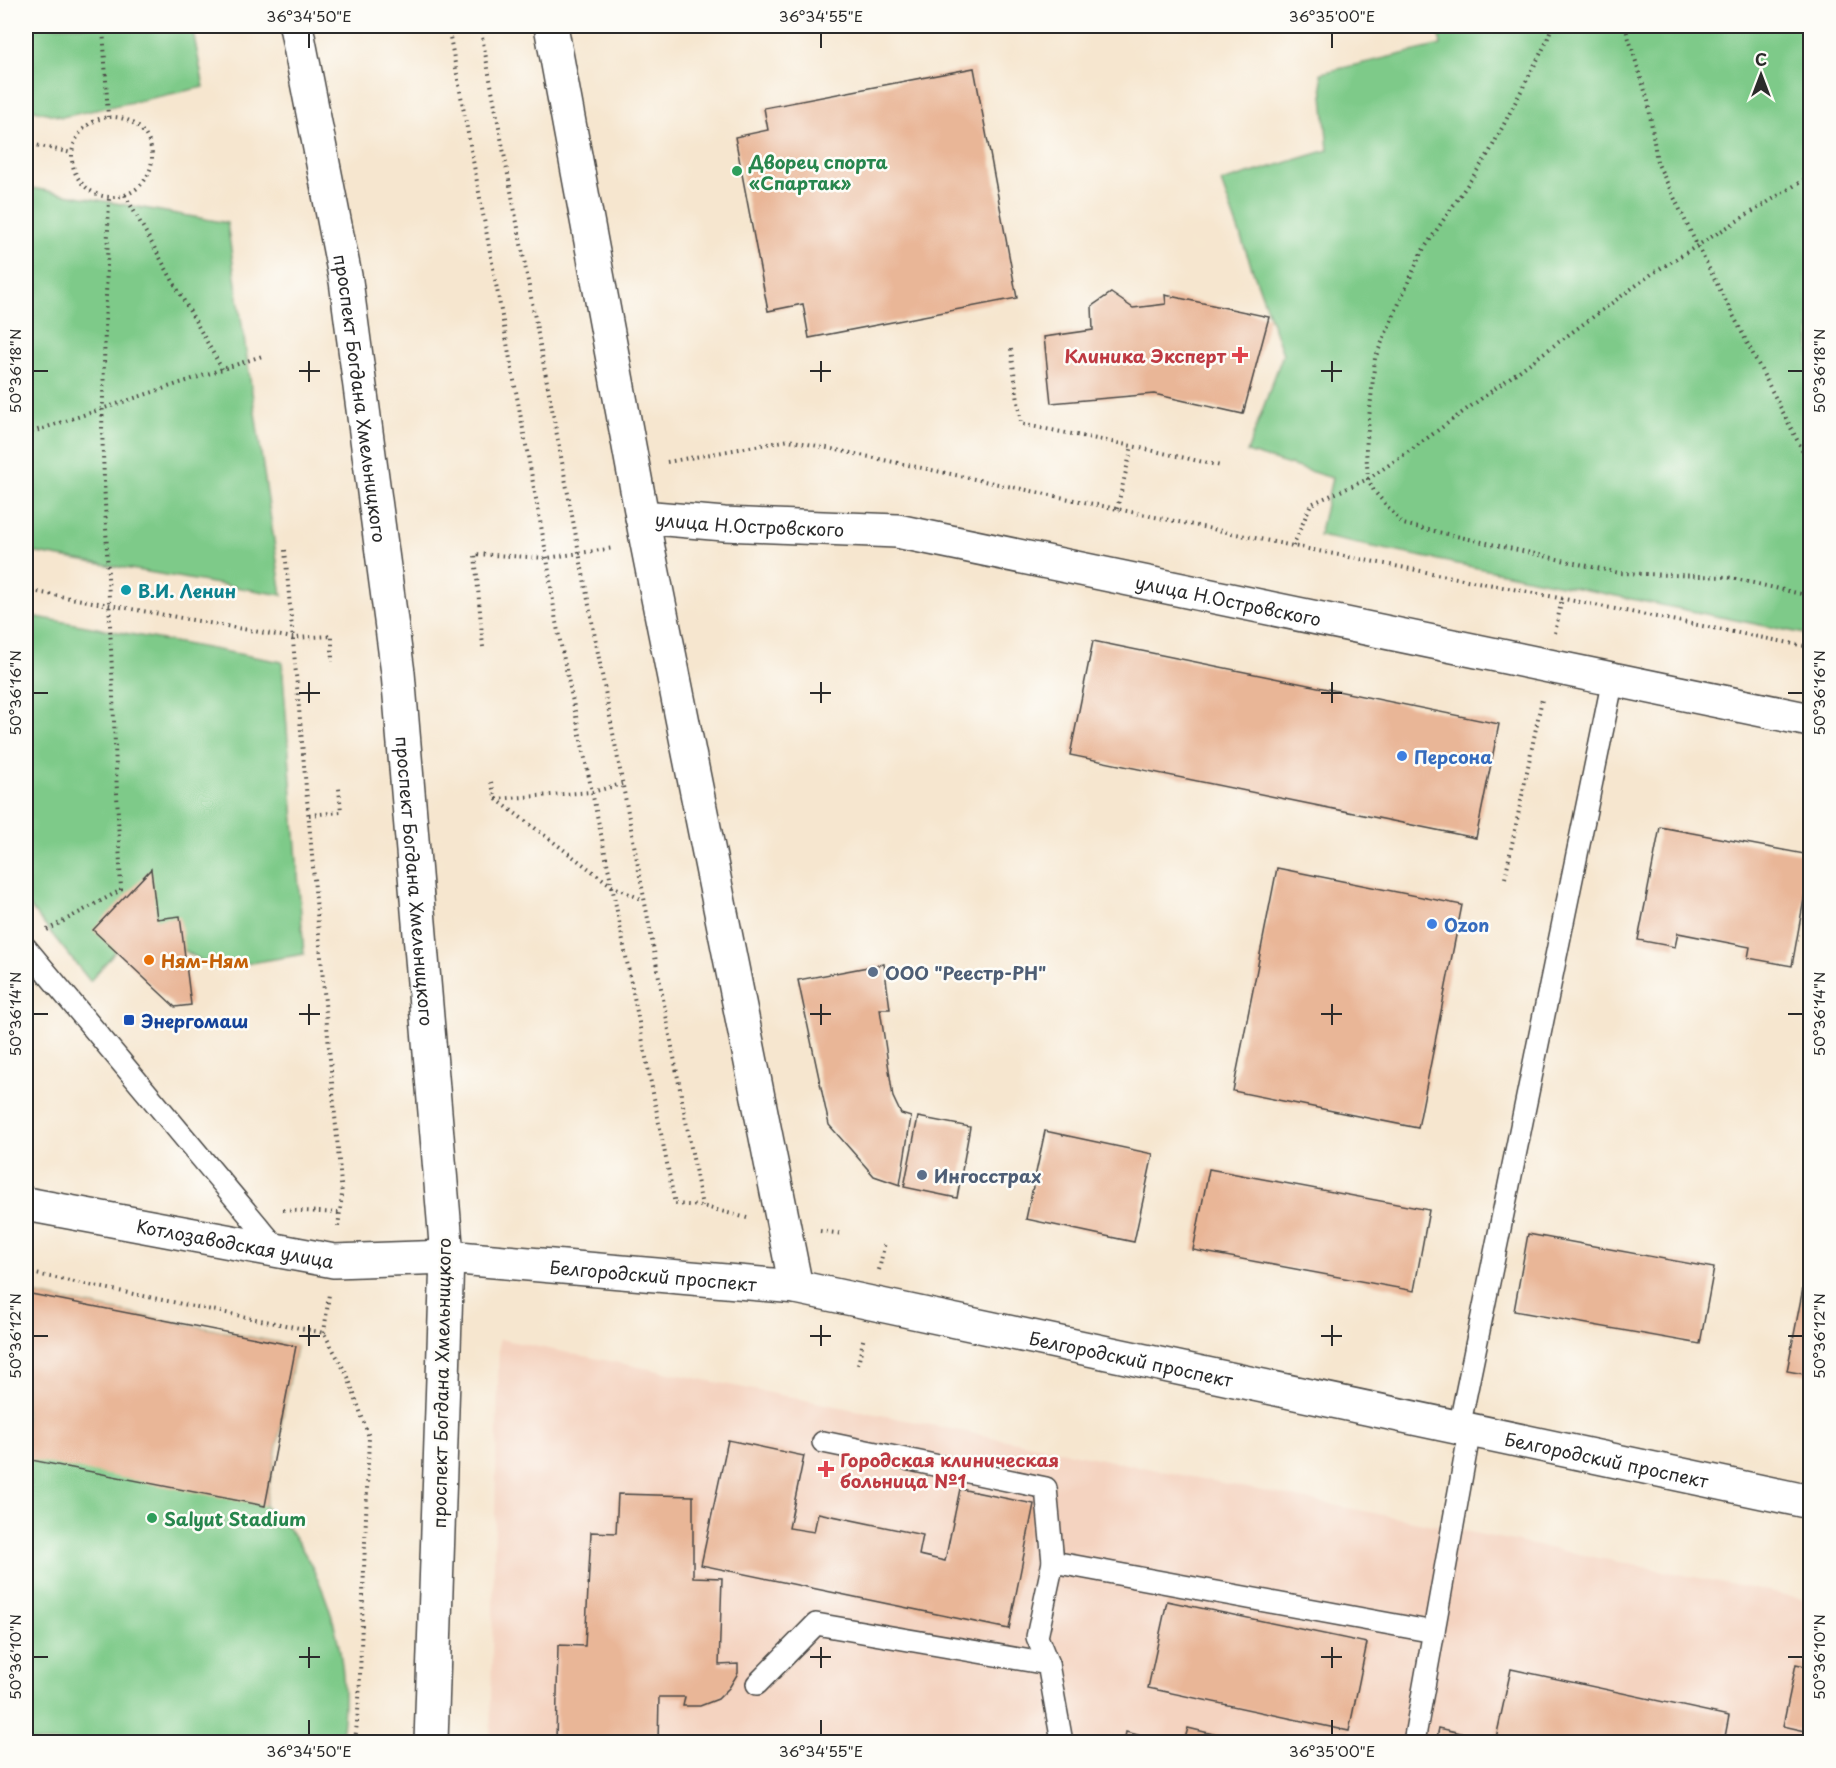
<svg xmlns="http://www.w3.org/2000/svg" width="1836" height="1768" font-family="'Playpen Sans',sans-serif">
<style>
.built{fill:#f4d3c0}
.park{fill:#7eca89;stroke:#547a5a;stroke-width:1.5}
.building{fill:#e9b697}
.lines{fill:none;stroke-linecap:round;stroke-linejoin:round}
.service-casing{stroke:#494744;stroke-width:24}
.minor-casing{stroke:#494744;stroke-width:36}
.secondary-casing{stroke:#494744;stroke-width:36}
.primary-casing{stroke:#494744;stroke-width:36}
.path{stroke:#494744;stroke-width:4;stroke-dasharray:1.5 4.5;stroke-linecap:butt}
.service{stroke:#fff;stroke-width:21}
.minor{stroke:#fff;stroke-width:33}
.secondary{stroke:#fff;stroke-width:33}
.primary{stroke:#fff;stroke-width:33}
.ticks{fill:none;stroke:#2b2b2b;stroke-width:2}
.leisure-dot{fill:#2e9e5b;stroke:#fdfcf7;stroke-width:2}
.health-dot{fill:#e0444e;stroke:#fdfcf7;stroke-width:2}
.culture-dot{fill:#0f9aa8;stroke:#fdfcf7;stroke-width:2}
.shop-dot{fill:#3f7fe0;stroke:#fdfcf7;stroke-width:2}
.food-dot{fill:#e8710a;stroke:#fdfcf7;stroke-width:2}
.service-dot{fill:#5c6f8a;stroke:#fdfcf7;stroke-width:2}
.transit-dot{fill:#1a4fb4;stroke:#fdfcf7;stroke-width:2}
.labels{text-anchor:middle;dominant-baseline:central;stroke-width:5;stroke-linejoin:round;paint-order:stroke}
.leisure-label{font-size:18px;font-weight:bold;fill:#27864d;stroke:#fdfcf7;text-anchor:start}
.health-label{font-size:18px;font-weight:bold;fill:#be3a42;stroke:#fdfcf7;text-anchor:end}
.street-label{font-size:18px;fill:#2b2b2b;stroke:#fdfcf7}
.culture-label{font-size:18px;font-weight:bold;fill:#0d838f;stroke:#fdfcf7;text-anchor:start}
.shop-label{font-size:18px;font-weight:bold;fill:#366cbe;stroke:#fdfcf7;text-anchor:start}
.food-label{font-size:18px;font-weight:bold;fill:#c56008;stroke:#fdfcf7;text-anchor:start}
.service-label{font-size:18px;font-weight:bold;fill:#4e5e75;stroke:#fdfcf7;text-anchor:start}
.transit-label{font-size:18px;font-weight:bold;fill:#164399;stroke:#fdfcf7;text-anchor:start}
.neatline{fill:none;stroke:#2b2b2b;stroke-width:2}
.ticks-label{font-size:15px;text-anchor:middle;fill:#2b2b2b}
</style>
<rect width="100%" height="100%" fill="#fdfcf7"/>
<filter id="ink" filterUnits="userSpaceOnUse"><feTurbulence type="fractalNoise" baseFrequency=".0167" numOctaves="2"/><feDisplacementMap in="SourceGraphic" scale="12" xChannelSelector="R" yChannelSelector="G"/><feConvolveMatrix kernelMatrix="1 2 1 2 8 2 1 2 1" color-interpolation-filters="sRGB"/></filter>
<filter id="wash" filterUnits="userSpaceOnUse"><feTurbulence type="fractalNoise" baseFrequency=".008" numOctaves="4" result="noise"/><feDisplacementMap in="SourceGraphic" scale="24" xChannelSelector="R" yChannelSelector="G"/><feGaussianBlur stdDeviation="1.35" result="paint"/><feColorMatrix in="noise" values="0 0 0 0 0 0 0 0 0 0 0 0 0 0 0 0 0 1.4 0 .05"/><feComposite in="paint" operator="in"/></filter>
<g filter="url(#wash)">
<rect width="100%" height="100%" fill="#f6e6cf"/>
<polygon class="built" points="499,1339 1810,1600 1810,1742 490,1742"/>
<g class="park">
<polygon points="26,26 192,26 204,87 62,117 26,108"/>
<polygon points="1438,26 1810,26 1810,635 1319,536 1332,478 1247,452 1283,354 1221,182 1328,150 1321,73 1441,45"/>
<polygon points="26,187 227,223 282,595 26,551"/>
<polygon points="26,615 282,662 304,954 215,969 140,923 90,981 26,902"/>
<path d="M26,1293l270,53 -31,160c8,8 19,16 26,26 42,60 62,138 49,210h-314z"/>
</g>
<g id="blocks">
<g class="building">
<polygon points="974,68 1017,298 809,338 803,304 768,311 735,137 768,130 764,108"/>
<polygon points="1111,293 1133,308 1166,304 1165,295 1269,317 1243,414 1154,394 1051,403 1044,337 1093,330 1092,306"/>
<polygon points="1093,641 1499,724 1476,838 1070,755"/>
<polygon points="1660,827 1810,855 1810,866 1792,966 1748,958 1750,947 1678,933 1675,947 1638,940"/>
<polygon points="1277,868 1462,905 1418,1128 1233,1091"/>
<polygon points="151,869 157,919 180,916 191,1005 175,1007 93,930"/>
<polygon points="884,964 890,1009 880,1009 893,1097 901,1114 911,1117 900,1185 874,1176 829,1125 798,980"/>
<polygon points="918,1117 970,1127 957,1198 904,1187"/>
<polygon points="1045,1131 1153,1154 1134,1242 1026,1219"/>
<polygon points="1209,1169 1429,1210 1414,1291 1193,1250"/>
<polygon points="1528,1234 1714,1268 1700,1344 1514,1311"/>
<polygon points="1803,1288 1810,1289 1810,1375 1787,1371"/>
<polygon points="26,1293 296,1346 265,1506 26,1459"/>
<polygon points="728,1440 804,1456 789,1528 814,1532 818,1513 923,1535 919,1555 945,1561 960,1489 1034,1504 1009,1629 701,1565"/>
<polygon points="618,1494 693,1496 693,1577 722,1578 719,1665 738,1664 738,1673 729,1688 718,1699 700,1706 683,1706 685,1697 659,1697 658,1742 556,1742 558,1645 585,1646 591,1532 616,1533"/>
<polygon points="1167,1601 1367,1643 1349,1731 1148,1688"/>
<polygon points="1796,1664 1810,1667 1810,1732 1783,1726"/>
<polygon points="1511,1669 1729,1716 1724,1742 1519,1742 1496,1738"/>
<polygon points="1188,1728 1242,1741 1241,1742 1184,1742"/>
<polygon points="1439,1728 1500,1742 1436,1742"/>
<polygon points="1126,1732 1165,1742 1124,1742"/>
</g>
</g>
</g>
<g filter="url(#ink)">
<use href="#blocks" fill-opacity="0" stroke="#494744" stroke-width="1.5"/>
<g class="lines">
<g class="service-casing">
<g id="service">
<polyline points="26,948 279,1251"/>
<polyline points="1459,1428 1613,679"/>
<polyline points="823,1442 1046,1488 1053,1562 1434,1632"/>
<polyline points="1048,1664 1037,1637 1053,1562"/>
<polyline points="757,1684 816,1624 1048,1664 1062,1742"/>
<polyline points="1414,1742 1470,1430"/>
</g>
</g>
<g class="minor-casing">
<g id="minor">
<polyline points="551,26 647,543 796,1287"/>
<path id="s1" d="M642,517l82,7 173,7 913,189"/>
<path id="s2" d="M26,1204l308,57 113,-4"/>
</g>
</g>
<g class="secondary-casing">
<g id="secondary">
<path id="s3" d="M447,1257l349,30 1014,215"/>
</g>
</g>
<g class="primary-casing">
<g id="primary">
<path id="s4" d="M296,26l50,255 52,392 46,546 3,38 -16,485"/>
</g>
</g>
<g class="path">
<polyline points="103,26 108,117"/>
<polyline points="448,26 547,558 556,622 612,886 675,1204 702,1206 747,1218"/>
<polyline points="480,26 702,1206"/>
<polyline points="1552,26 1546,43 1489,153 1421,253 1375,358 1366,449 1368,479 1374,491 1403,524 1619,573 1727,577 1810,596"/>
<polyline points="1625,26 1648,101 1657,162 1697,245 1810,465"/>
<circle cx="112" cy="157" r="40"/>
<polyline points="26,143 72,153"/>
<polyline points="125,195 222,369"/>
<polyline points="1011,349 1021,424 1132,446 1221,466"/>
<polyline points="26,434 265,355"/>
<polyline points="667,462 789,440 1293,546 1810,647"/>
<polyline points="1117,509 1132,446"/>
<polyline points="1293,546 1311,504 1368,479 1411,450 1653,273 1810,176"/>
<polyline points="285,550 342,1195 338,1227"/>
<polyline points="26,590 293,638 332,636 332,662"/>
<polyline points="1555,633 1562,598"/>
<polyline points="483,647 475,554 547,558 614,548"/>
<polyline points="491,782 496,799 612,886 643,900"/>
<polyline points="496,799 592,792 622,784"/>
<polyline points="309,815 341,812 339,788"/>
<polyline points="1505,878 1542,699"/>
<polyline points="47,930 121,890 102,430 109,197"/>
<polyline points="283,1210 339,1213"/>
<polyline points="820,1231 843,1234"/>
<polyline points="879,1270 885,1242"/>
<polyline points="26,1272 324,1333 348,1377 369,1437 359,1701 355,1742"/>
<polyline points="324,1333 329,1294"/>
<polyline points="858,1365 864,1336"/>
</g>
<use href="#service" class="service"/>
<use href="#minor" class="minor"/>
<use href="#secondary" class="secondary"/>
<use href="#primary" class="primary"/>
</g>
</g>
<path class="ticks" d="M309,33v15M821,33v15M1332,33v15M309,361v21M821,361v21M1332,361v21M33,371h15M299,371h21M810,371h21M1321,371h21M1788,371h15M309,682v21M821,682v21M1332,682v21M33,693h15M299,693h21M810,693h21M1321,693h21M1788,693h15M309,1004v21M821,1004v21M1332,1004v21M33,1014h15M299,1014h21M810,1014h21M1321,1014h21M1788,1014h15M309,1325v21M821,1325v21M1332,1325v21M33,1336h15M299,1336h21M810,1336h21M1321,1336h21M1788,1336h15M309,1647v21M821,1647v21M1332,1647v21M33,1657h15M299,1657h21M810,1657h21M1321,1657h21M1788,1657h15M309,1720v15M821,1720v15M1332,1720v15"/>
<g class="leisure-dot">
<circle cx="737" cy="171" r="6"/>
<circle cx="152" cy="1518" r="6"/>
</g>
<g class="health-dot">
<path d="M1237 346h6v6h6v6h-6v6h-6v-6h-6v-6h6z"/>
<path d="M823 1460h6v6h6v6h-6v6h-6v-6h-6v-6h6z"/>
</g>
<circle class="culture-dot" cx="126" cy="590" r="6"/>
<g class="shop-dot">
<circle cx="1402" cy="756" r="6"/>
<circle cx="1432" cy="924" r="6"/>
</g>
<circle class="food-dot" cx="149" cy="960" r="6"/>
<g class="service-dot">
<circle cx="873" cy="972" r="6"/>
<circle cx="922" cy="1175" r="6"/>
</g>
<rect class="transit-dot" x="123" y="1014" width="12" height="12" rx="3"/>
<g class="labels">
<g class="leisure-label">
<text x="749" y="161">Дворец спорта<tspan x="749" dy="21">«Спартак»</tspan></text>
<text x="164" y="1518">Salyut Stadium</text>
</g>
<g class="health-label">
<text x="1226" y="355">Клиника Эксперт</text>
<text x="840" y="1459" text-anchor="start">Городская клиническая<tspan x="840" dy="21">больница №1</tspan></text>
</g>
<g class="street-label">
<text stroke="none"><textPath href="#s4" startOffset="378">проспект Богдана Хмельницкого</textPath></text>
<text stroke="none"><textPath href="#s1" startOffset="108">улица Н.Островского</textPath></text>
<text stroke="none"><textPath href="#s1" startOffset="594">улица Н.Островского</textPath></text>
<text stroke="none"><textPath href="#s4" startOffset="864">проспект Богдана Хмельницкого</textPath></text>
<text stroke="none"><textPath href="#s2" startOffset="213">Котлозаводская улица</textPath></text>
<text stroke="none"><textPath href="#s3" startOffset="207">Белгородский проспект</textPath></text>
<text stroke="none"><textPath href="#s3" startOffset="693">Белгородский проспект</textPath></text>
<text transform="translate(441 1383) rotate(-89)">проспект Богдана Хмельницкого</text>
<text stroke="none"><textPath href="#s3" startOffset="1179">Белгородский проспект</textPath></text>
</g>
<g class="culture-label">
<text x="138" y="590">В.И. Ленин</text>
</g>
<g class="shop-label">
<text x="1414" y="756">Персона</text>
<text x="1444" y="924">Ozon</text>
</g>
<g class="food-label">
<text x="161" y="960">Ням-Ням</text>
</g>
<g class="service-label">
<text x="885" y="972">ООО "Реестр-РН"</text>
<text x="934" y="1175">Ингосстрах</text>
</g>
<g class="transit-label">
<text x="141" y="1020">Энергомаш</text>
</g>
</g>
<rect width="1836" height="1768" fill="none" stroke="#fdfcf7" stroke-width="66"/>
<g transform="translate(1761 75)" stroke="#fdfcf7" stroke-width="4.5" paint-order="stroke">
<path d="M0-4.5L10 22L0 15L-10 22Z" fill="#2b2b2b"/>
<text y="-9" font-size="16" font-weight="bold" text-anchor="middle" fill="#2b2b2b">С</text>
</g>
<rect x="33" y="33" width="1770" height="1702" class="neatline"/>
<g class="ticks-label">
<text x="309" y="22">36°34'50"E</text>
<text x="821" y="22">36°34'55"E</text>
<text x="1332" y="22">36°35'00"E</text>
<text transform="translate(16 371) rotate(-90)" y="5">50°36'18"N</text>
<text transform="translate(1820 371) rotate(-90)" y="5">50°36'18"N</text>
<text transform="translate(16 693) rotate(-90)" y="5">50°36'16"N</text>
<text transform="translate(1820 693) rotate(-90)" y="5">50°36'16"N</text>
<text transform="translate(16 1014) rotate(-90)" y="5">50°36'14"N</text>
<text transform="translate(1820 1014) rotate(-90)" y="5">50°36'14"N</text>
<text transform="translate(16 1336) rotate(-90)" y="5">50°36'12"N</text>
<text transform="translate(1820 1336) rotate(-90)" y="5">50°36'12"N</text>
<text transform="translate(16 1657) rotate(-90)" y="5">50°36'10"N</text>
<text transform="translate(1820 1657) rotate(-90)" y="5">50°36'10"N</text>
<text x="309" y="1757">36°34'50"E</text>
<text x="821" y="1757">36°34'55"E</text>
<text x="1332" y="1757">36°35'00"E</text>
</g>
</svg>
